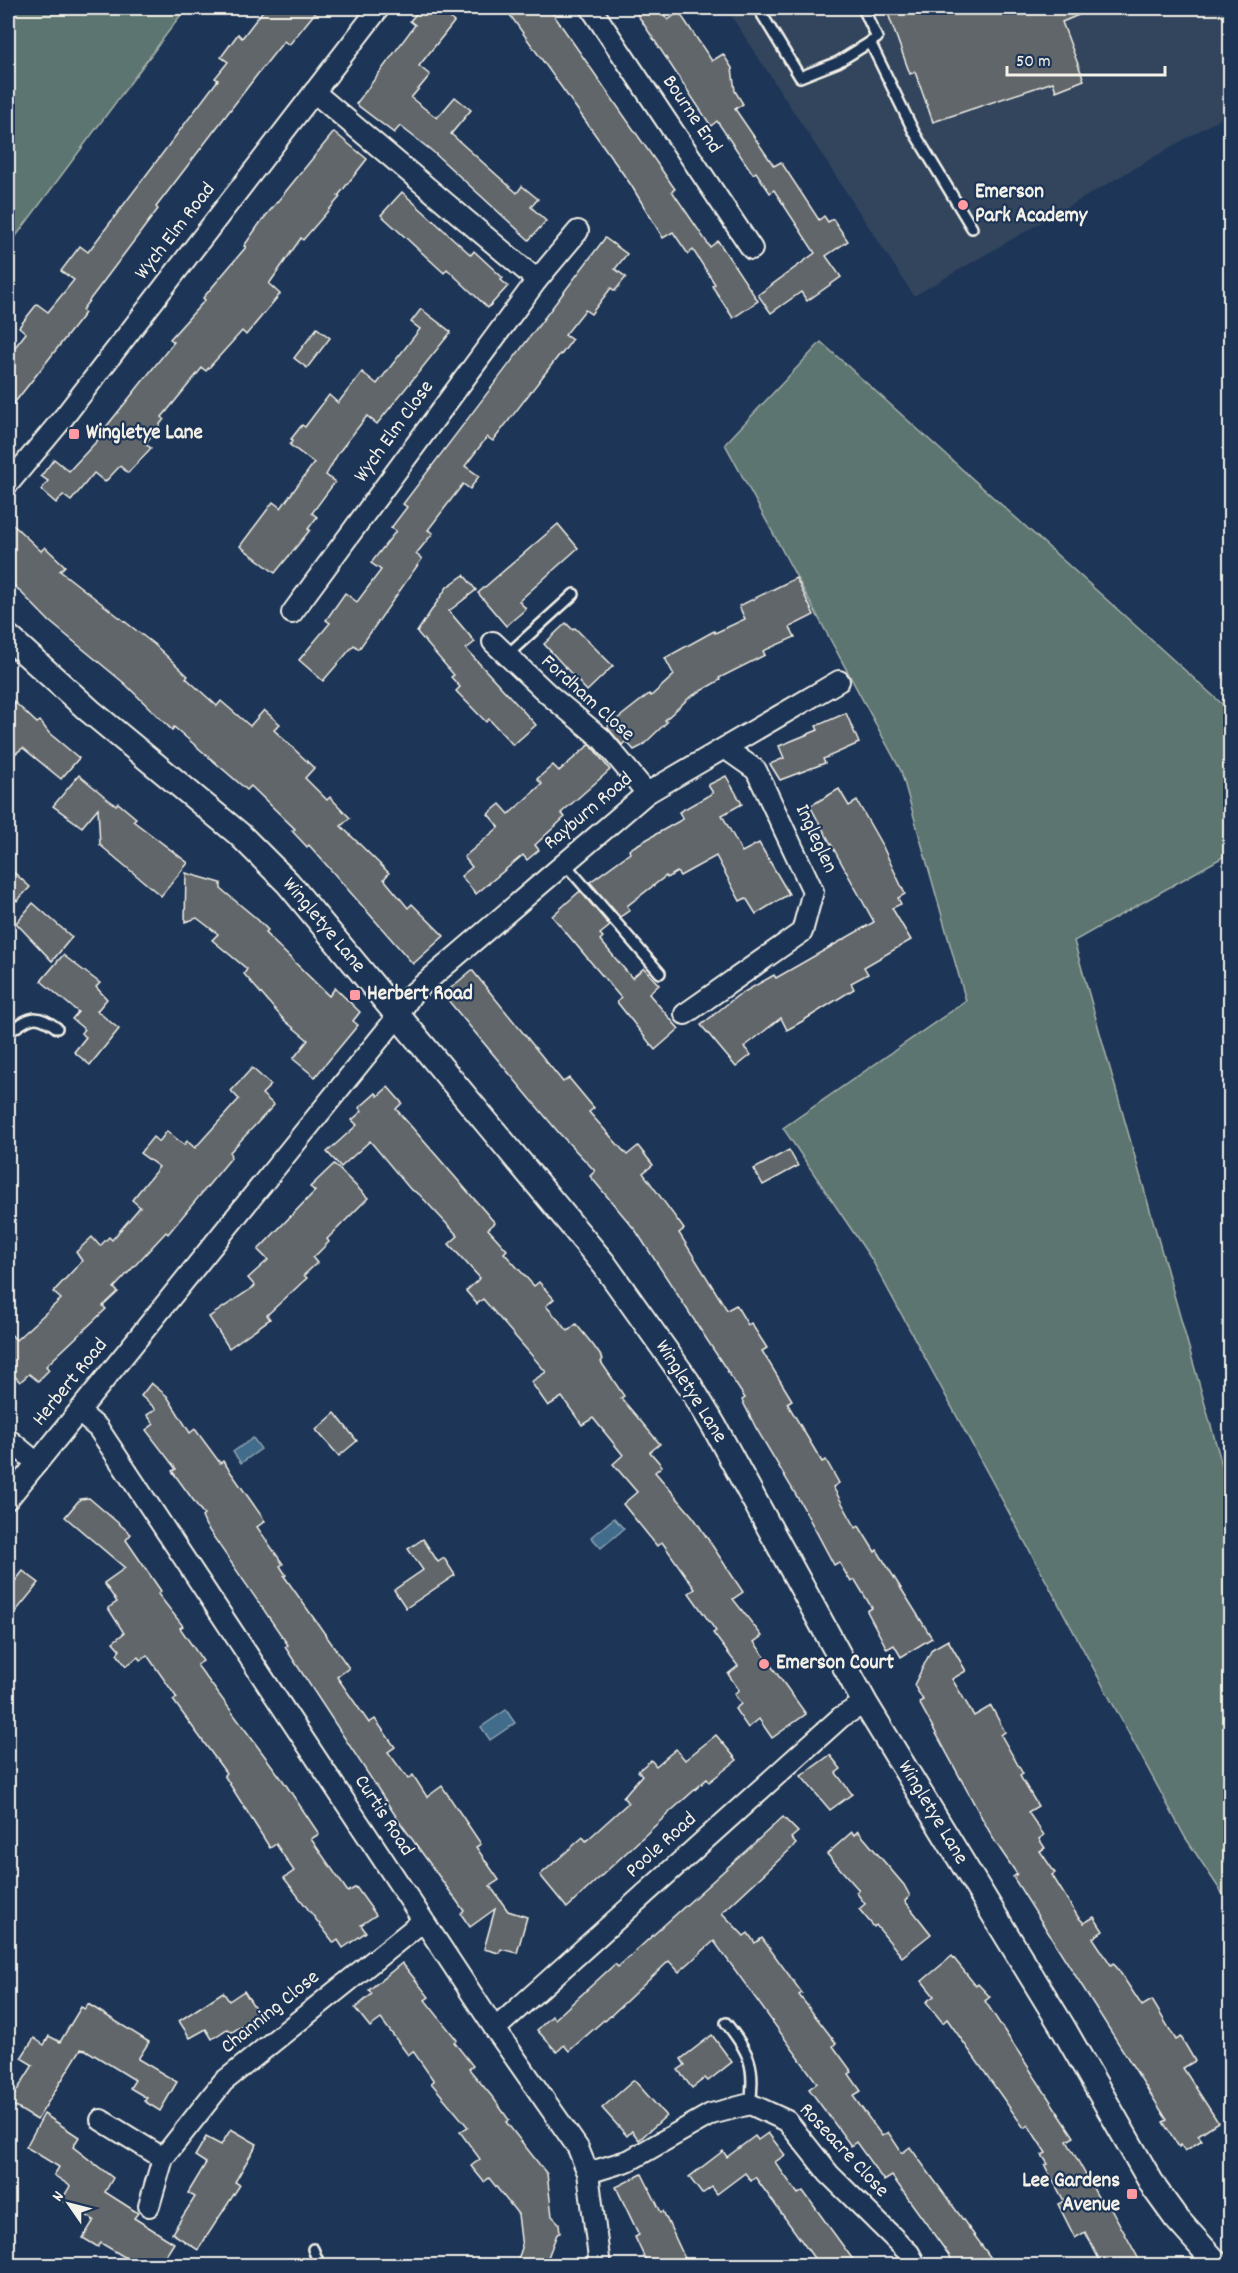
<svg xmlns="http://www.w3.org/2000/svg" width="1238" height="2273" font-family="Dekko,sans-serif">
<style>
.built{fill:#31445d}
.green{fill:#5b7470;stroke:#a8b2ac;stroke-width:1.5}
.water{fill:#436c8b;stroke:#8aa1b0;stroke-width:1.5}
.building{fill:#60666b;stroke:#f4f1e8;stroke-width:1.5}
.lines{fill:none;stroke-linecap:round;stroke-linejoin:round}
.service-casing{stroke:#f4f1e8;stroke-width:14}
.minor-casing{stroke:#f4f1e8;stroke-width:24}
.tertiary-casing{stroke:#f4f1e8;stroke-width:28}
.service{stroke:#1d3557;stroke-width:9}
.minor{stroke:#1d3557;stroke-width:20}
.tertiary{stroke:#1d3557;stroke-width:24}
.poi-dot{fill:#ff9aa2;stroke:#1d3557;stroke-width:2}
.labels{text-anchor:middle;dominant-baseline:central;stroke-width:4.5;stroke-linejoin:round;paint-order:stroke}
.street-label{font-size:21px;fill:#f4f1e8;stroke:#1d3557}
.poi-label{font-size:21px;font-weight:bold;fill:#f4f1e8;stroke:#1d3557;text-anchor:start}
</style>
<rect width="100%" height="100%" fill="#1d3557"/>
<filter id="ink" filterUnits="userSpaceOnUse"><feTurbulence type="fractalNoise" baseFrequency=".0167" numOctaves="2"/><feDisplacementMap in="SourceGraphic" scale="12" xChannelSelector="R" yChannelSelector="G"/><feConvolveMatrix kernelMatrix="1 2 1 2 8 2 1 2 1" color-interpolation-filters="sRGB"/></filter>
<g filter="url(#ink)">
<polygon class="built" points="726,8 1230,8 1230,113 914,296"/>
<g class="green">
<polygon points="8,8 186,8 8,247"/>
<polygon points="821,342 1230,711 1230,853 1074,941 1230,1493 1230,1905 1185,1837 872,1260 783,1128 966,1001 901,771 725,444"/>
</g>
<g class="water">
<polygon points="253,1438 261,1449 241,1463 233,1452"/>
<polygon points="614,1518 624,1529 601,1548 591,1537"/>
<polygon points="506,1710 515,1723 490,1740 481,1727"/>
</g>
<g class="building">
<polygon points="265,8 319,8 289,45 284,41 257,75 156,207 158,209 82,310 85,313 8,411 8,356 26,333 19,327 37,304 48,312 74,280 61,271 80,246 88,252 218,80 215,78 228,62 221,57 238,34 242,38"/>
<polygon points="421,8 460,8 451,19 454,22 419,66 430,75 411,98 437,118 455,97 471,110 451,134 517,193 522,186 538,199 531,207 546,221 529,240 432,151 400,126 394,133 356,104 415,25 410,21"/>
<polygon points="519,8 549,8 675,189 672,191 710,247 718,241 758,301 733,318 712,286 715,284 693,250 688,254 673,232 663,238 631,185 510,15"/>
<polygon points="633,8 659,8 668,20 679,12 712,61 723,54 732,68 735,91 743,104 735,109 774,166 781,162 819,220 824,216 828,222 833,219 848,241 826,256 841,277 807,301 801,292 771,313 758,295 815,253 774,190 770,193 756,172 753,174 717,121 711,126"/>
<polygon points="886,8 1095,8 1062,22 1084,80 1056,91 1053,82 933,122 915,72 910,74"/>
<polygon points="334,132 367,159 338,196 340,197 303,240 301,238 269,284 280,294 246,335 242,331 206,371 202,368 162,417 164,419 145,444 151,448 128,473 120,466 105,482 94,473 71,501 63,495 56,503 41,490 48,481 41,476 54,459 69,471 108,429 106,427 174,342 170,339 205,300 203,298 246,247 244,246 260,223"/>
<polygon points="402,192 471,255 474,251 503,278 501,280 508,286 488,308 447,269 444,273 381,215"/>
<polygon points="605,238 627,254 615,269 626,277 615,291 611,288 591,314 585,310 565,335 572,340 561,355 560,354 493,441 487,437 465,466 479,476 470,489 463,484 428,530 433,533 416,554 422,559 359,649 354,645 323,681 299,660 330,623 326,620 345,593 357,602 381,570 371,563 396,531 391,528 407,507 403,504"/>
<polygon points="421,309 451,332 377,424 367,416 339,452 326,475 335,482 312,513 317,517 308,529 310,530 275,573 240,546 273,502 281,508 314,463 290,445 293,440 291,439 302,425 305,427 329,395 338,403 362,372 377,384 420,329 411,322"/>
<polygon points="317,328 330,338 307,368 294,358"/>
<polygon points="8,520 41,551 45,547 65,566 60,571 155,645 188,676 186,678 217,706 221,701 250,726 264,710 280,724 274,730 314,768 305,778 327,800 330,797 350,818 341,826 389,873 384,879 408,908 412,904 444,936 413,964 309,845 307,847 292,831 295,829 251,786 247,790 174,727 172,730 124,683 49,621 8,579"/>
<polygon points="558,524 578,548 519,601 526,609 506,626 478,593"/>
<polygon points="464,575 476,590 449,611 475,642 466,649 536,725 513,745 489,719 486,722 456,691 460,687 451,677 454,675 417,632 447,587"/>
<polygon points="796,578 814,615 790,627 795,637 763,651 765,655 719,678 720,680 690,697 665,720 667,722 642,746 634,750 626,741 622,745 607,727 649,694 651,696 674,675 665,658 714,631 715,633 745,619 739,606"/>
<polygon points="566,623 573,630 575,628 613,666 587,691 544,644"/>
<polygon points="8,696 37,723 40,721 49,733 79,758 61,779 23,748 8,759"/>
<polygon points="846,713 859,743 823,759 825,763 780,780 770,764 784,758 779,746 818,730 816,726"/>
<polygon points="590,744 610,770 561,813 565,817 535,845 539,850 527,860 523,855 476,894 461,876 472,867 464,857 499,827 488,814 500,804 509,814 542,784 537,779 553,765 559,771"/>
<polygon points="79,775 109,800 116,805 118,803 136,818 133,821 188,863 161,896 100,845 98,808 82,827 53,806"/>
<polygon points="726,776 742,804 722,815 742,852 759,843 789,894 756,914 746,898 740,901 716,856 680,876 677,872 667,878 666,876 627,906 630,910 620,917 590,882 630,853 629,850 635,846 683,819 679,812 713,793 708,785"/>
<polygon points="839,789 849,806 857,801 883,847 905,894 898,898 901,904 892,908 911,940 864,967 868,974 851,983 854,989 801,1022 787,1030 781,1018 744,1047 751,1055 736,1067 701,1025 737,996 774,975 776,978 874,922 810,806"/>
<polygon points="8,867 30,887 17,901 8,893"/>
<polygon points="186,873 221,883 221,889 256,918 268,930 265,933 329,996 335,988 360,1012 353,1021 358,1025 315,1077 293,1059 308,1040 284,1020 244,974 247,969 212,940 218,934 197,918 185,922"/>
<polygon points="580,891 610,926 600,934 603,937 600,940 632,978 644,968 659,985 649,994 679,1029 655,1050 617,1002 621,998 552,916"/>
<polygon points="33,903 72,937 52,961 16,923"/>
<polygon points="63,955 100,983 96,987 107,999 97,1011 119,1029 90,1065 74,1052 86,1037 81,1033 84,1029 72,1019 78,1012 41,981"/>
<polygon points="472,970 563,1082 569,1078 594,1108 589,1112 627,1155 638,1146 653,1165 643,1173 684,1229 679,1233 727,1310 736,1305 748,1325 751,1323 767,1348 762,1351 792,1400 787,1403 822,1462 826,1460 839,1483 833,1487 856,1528 859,1526 875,1552 877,1550 932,1638 901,1657 894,1645 887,1649 867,1611 872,1608 855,1580 851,1582 839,1562 834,1565 802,1505 756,1428 742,1400 745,1398 636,1231 590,1176 595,1171 559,1133 447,999 449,996 446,992"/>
<polygon points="252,1068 271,1085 262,1094 274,1105 230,1152 231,1158 168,1234 166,1232 114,1288 118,1292 103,1306 106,1309 46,1366 49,1370 38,1381 29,1374 20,1382 8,1369 8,1331 16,1340 61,1299 53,1292 82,1261 76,1252 92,1237 100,1246 109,1237 112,1240 140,1207 132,1200 159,1167 140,1153 153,1137 159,1142 167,1131 184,1145 187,1141 195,1148 239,1099 231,1091"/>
<polygon points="388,1087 402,1103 396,1109 495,1223 488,1229 507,1250 504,1253 534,1286 539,1282 554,1299 546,1306 568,1331 576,1324 593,1345 603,1359 601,1362 624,1396 621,1398 660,1444 650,1452 662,1466 655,1472 694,1518 743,1592 733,1599 762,1636 754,1642 806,1714 772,1738 759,1719 748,1728 735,1709 741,1704 734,1694 739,1690 728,1674 738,1666 713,1633 716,1631 689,1593 695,1589 662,1542 657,1546 623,1504 637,1492 613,1464 623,1455 593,1418 582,1425 562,1397 548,1406 531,1382 546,1372 483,1299 477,1304 466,1291 480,1278 449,1244 458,1236 419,1194 410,1189 370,1141 341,1167 327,1152 357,1125 352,1120 362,1111 359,1108 376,1093 378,1096"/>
<polygon points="789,1150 798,1166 763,1185 754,1169"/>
<polygon points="334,1164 368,1198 327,1239 329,1242 313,1258 317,1263 304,1275 307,1278 267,1315 270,1319 229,1348 209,1317 255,1286 248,1278 268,1260 258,1250 315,1191 310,1187"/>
<polygon points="151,1383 167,1396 190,1433 195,1429 220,1463 223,1461 265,1521 257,1527 283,1564 280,1566 286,1575 284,1576 349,1668 337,1677 369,1723 375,1719 395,1747 388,1752 408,1779 413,1775 427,1797 442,1786 481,1844 476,1847 499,1880 490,1886 508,1911 527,1917 517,1953 501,1949 499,1953 484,1949 495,1909 470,1927 461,1914 464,1911 399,1821 285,1647 288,1645 206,1526 202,1517 204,1515 172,1471 176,1469 146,1430 154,1424 147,1415 156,1409 141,1396"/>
<polygon points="335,1413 357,1441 339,1456 316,1430"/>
<polygon points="89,1498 131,1534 126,1540 161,1591 158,1594 183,1626 180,1628 203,1661 197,1665 284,1782 319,1834 311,1839 348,1892 356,1887 376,1915 361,1925 366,1932 343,1948 338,1940 334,1943 284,1878 294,1871 276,1844 270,1848 224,1775 226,1773 173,1700 177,1698 147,1655 140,1660 138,1657 126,1666 117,1654 120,1650 113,1642 124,1633 108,1608 117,1602 104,1583 125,1568 65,1517 80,1499"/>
<polygon points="423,1539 438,1562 444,1558 455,1575 406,1608 394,1590 423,1570 408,1549"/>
<polygon points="23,1571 39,1583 8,1621 8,1590"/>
<polygon points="948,1640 966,1671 952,1679 974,1716 991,1706 1005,1732 1001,1735 1023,1774 1020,1776 1038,1806 1028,1812 1044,1835 1039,1839 1045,1848 1040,1851 1055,1873 1052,1875 1078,1917 1084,1923 1094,1917 1103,1931 1093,1938 1111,1965 1114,1963 1142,2006 1152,2000 1176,2040 1181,2037 1195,2061 1183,2068 1218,2122 1198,2135 1202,2140 1185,2151 1181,2145 1179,2147 1163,2122 1167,2120 1013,1877 1017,1874 994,1840 919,1702 923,1700 914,1685 932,1649"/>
<polygon points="716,1735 737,1760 709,1782 707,1779 672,1810 567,1908 540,1875 583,1837 586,1841 628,1803 623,1797 642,1775 638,1771 651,1760 656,1766 676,1749 685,1760"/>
<polygon points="830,1755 841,1769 836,1773 852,1794 830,1810 801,1776"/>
<polygon points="783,1817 798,1832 791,1838 796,1844 722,1913 744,1936 748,1933 755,1943 762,1938 802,1993 799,1995 836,2043 833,2046 852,2072 849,2074 861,2091 853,2096 882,2136 888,2132 902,2153 910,2147 996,2265 956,2265 892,2176 884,2181 856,2142 851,2146 809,2089 817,2083 714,1941 679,1972 669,1961 605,2021 604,2020 569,2051 564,2045 557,2052 537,2030 552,2016 555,2019 615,1964 618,1967"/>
<polygon points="858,1831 904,1885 910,1896 905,1901 931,1934 902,1957 876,1925 874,1927 859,1909 865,1904 856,1892 859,1890 827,1854 852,1832 854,1835"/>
<polygon points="952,1956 976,1986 978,1984 990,1997 985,2001 1074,2137 1067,2141 1103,2206 1108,2203 1142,2265 1102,2265 1085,2232 1075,2238 1058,2204 1064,2201 1045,2166 1048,2164 1042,2155 1046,2153 1028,2125 1024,2128 947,2019 943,2023 926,2002 934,1996 922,1981"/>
<polygon points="402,1963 429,1997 425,2000 457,2040 454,2042 473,2066 469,2069 494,2099 509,2120 506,2122 547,2174 552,2216 559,2223 560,2233 557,2234 545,2265 516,2265 522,2248 518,2214 489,2178 484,2182 471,2166 480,2159 460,2132 468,2127 431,2083 434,2081 413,2051 408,2055 381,2019 370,2027 355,2008 372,1994 369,1990"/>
<polygon points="244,1991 259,2014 232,2032 227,2029 212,2039 206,2029 190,2038 179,2021 223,1992 229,2001"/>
<polygon points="88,2004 149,2042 138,2059 177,2082 160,2111 144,2101 147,2098 130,2088 135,2080 86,2050 81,2049 37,2120 9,2103 33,2065 21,2058 34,2038 44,2045 49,2036 60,2042 81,2007 85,2009"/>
<polygon points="712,2035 732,2062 708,2081 705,2078 692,2088 678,2070 685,2065 681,2059"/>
<polygon points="634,2080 666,2116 639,2140 632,2131 627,2136 602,2108"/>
<polygon points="44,2114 79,2137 73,2147 113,2178 105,2192 138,2213 134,2218 174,2243 160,2265 138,2265 101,2243 98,2247 83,2238 94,2220 62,2200 70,2186 54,2175 59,2167 26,2147"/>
<polygon points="231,2129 257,2144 235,2182 240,2185 198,2250 172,2233 195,2197 188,2193 206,2163 195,2156 206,2137 221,2145"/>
<polygon points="768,2133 785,2155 775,2162 798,2194 803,2191 857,2265 819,2265 755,2177 751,2181 745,2173 717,2194 712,2187 702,2194 689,2177 723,2151 727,2157 755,2136 758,2140"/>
<polygon points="642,2174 661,2212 663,2211 688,2265 648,2265 635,2237 639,2235 616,2187"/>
</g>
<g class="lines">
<g class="service-casing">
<g id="service">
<polyline points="758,8 800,77 838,62 877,38 863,8"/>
<polyline points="870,42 914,132 972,228"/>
<polyline points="507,655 574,594"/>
<polyline points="565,864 660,973"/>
<path d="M8,1033c21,-15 26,-22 49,-5"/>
<path d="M726,2023c23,29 30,43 24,81"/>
<polyline points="313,2249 320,2266"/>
</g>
</g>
<g class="minor-casing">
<g id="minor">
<polyline points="591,8 752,249"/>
<polyline points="314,92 537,280"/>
<polyline points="8,484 64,417 379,8"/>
<polyline points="292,613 537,280 578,231"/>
<polyline points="493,642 548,694 601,738 647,793"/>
<polyline points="685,1014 802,932 813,891 756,770 726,749"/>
<polyline points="79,1412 98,1428 495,2029 578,2148 588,2173 600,2266"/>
<polyline points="8,1439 37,1463"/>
<polyline points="8,1499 398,1016 412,994 647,793 839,681"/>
<polyline points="495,2029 841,1717 865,1703"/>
<polyline points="101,2120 163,2158"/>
<polyline points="588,2173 630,2160 711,2114 750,2104 787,2121 829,2174 909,2253 916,2266"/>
<polyline points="149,2206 163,2158 223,2082 423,1921"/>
</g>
</g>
<g class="tertiary-casing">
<polyline id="tertiary" points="8,637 90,711 239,834 288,883 604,1264 687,1381 714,1426 865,1703 1062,2026 1155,2189 1176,2218 1219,2266"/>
</g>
<use href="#service" class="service"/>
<use href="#minor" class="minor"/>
<use href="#tertiary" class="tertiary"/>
</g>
</g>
<g class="poi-dot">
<circle cx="963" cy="205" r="6"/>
<rect x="68" y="428" width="12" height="12" rx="3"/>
<rect x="349" y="989" width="12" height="12" rx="3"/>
<circle cx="764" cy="1664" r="6"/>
<rect x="1126" y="2188" width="12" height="12" rx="3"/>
</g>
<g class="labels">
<g class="street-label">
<text transform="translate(691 115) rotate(56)">Bourne End</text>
<text transform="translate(176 232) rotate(-52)">Wych Elm Road</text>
<text transform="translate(395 432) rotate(-54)">Wych Elm Close</text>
<text transform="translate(587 699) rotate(42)">Fordham Close</text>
<text transform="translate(589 812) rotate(-40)">Rayburn Road</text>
<text transform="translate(815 839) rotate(65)">Ingleglen</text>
<text transform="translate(323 926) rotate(50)">Wingletye Lane</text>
<text transform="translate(71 1383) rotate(-51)">Herbert Road</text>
<text transform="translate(690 1392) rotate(58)">Wingletye Lane</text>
<text transform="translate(932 1813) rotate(59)">Wingletye Lane</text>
<text transform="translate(383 1816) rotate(57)">Curtis Road</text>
<text transform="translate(662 1846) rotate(-42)">Poole Road</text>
<text transform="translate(271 2013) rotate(-39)">Channing Close</text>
<text transform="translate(843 2151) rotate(47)">Roseacre Close</text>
</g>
<g class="poi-label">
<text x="975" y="193">Emerson<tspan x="975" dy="24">Park Academy</tspan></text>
<text x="86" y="434">Wingletye Lane</text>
<text x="367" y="995">Herbert Road</text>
<text x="776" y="1664">Emerson Court</text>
<text x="1120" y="2182" text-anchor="end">Lee Gardens<tspan x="1120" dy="24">Avenue</tspan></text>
</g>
</g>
<rect width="1238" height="2273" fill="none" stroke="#1d3557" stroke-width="30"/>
<rect x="15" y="15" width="1208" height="2243" fill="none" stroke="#f4f1e8" stroke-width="2" filter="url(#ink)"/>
<g transform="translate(69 2204) rotate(305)" stroke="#1d3557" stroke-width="4.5" paint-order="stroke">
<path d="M0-4.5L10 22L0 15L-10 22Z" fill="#f4f1e8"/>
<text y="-9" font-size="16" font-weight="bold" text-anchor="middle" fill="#f4f1e8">N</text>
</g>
<path d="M1007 66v9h158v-9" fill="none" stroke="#f4f1e8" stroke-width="3"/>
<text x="1016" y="66" font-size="18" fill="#f4f1e8" stroke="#1d3557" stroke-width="4.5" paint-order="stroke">50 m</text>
</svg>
